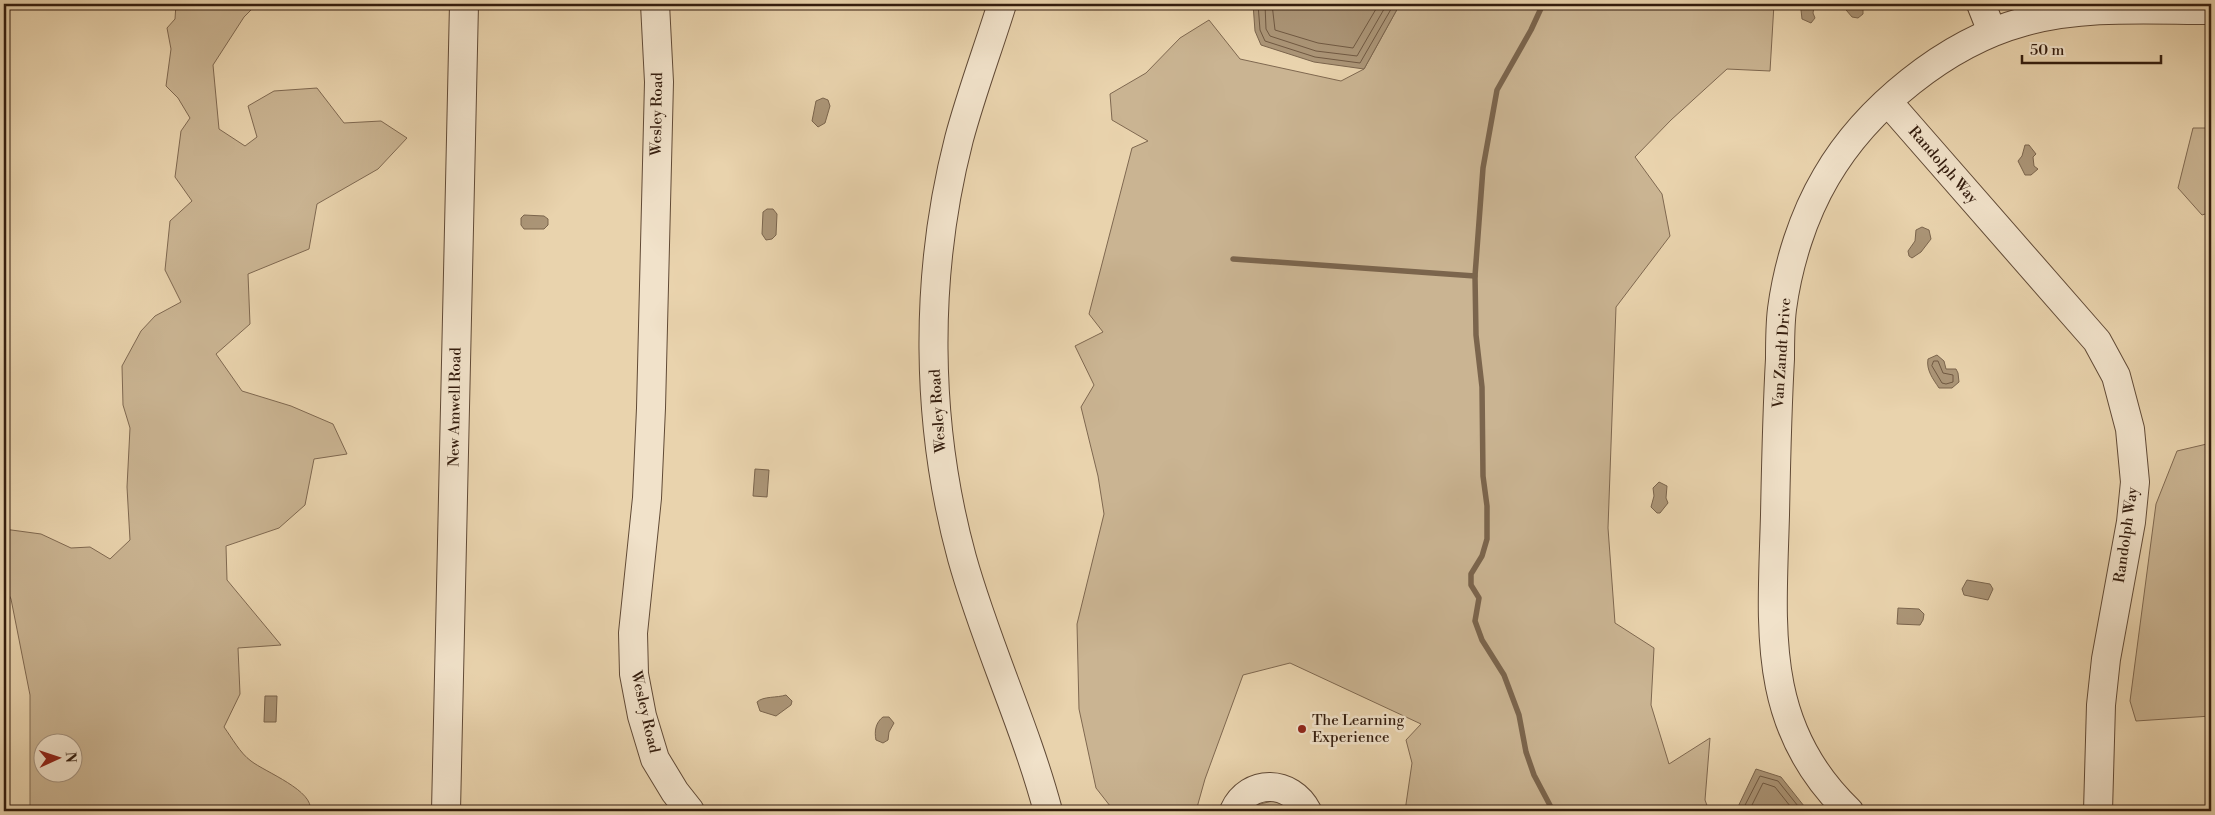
<svg xmlns="http://www.w3.org/2000/svg" width="2215" height="815" font-family="'Libre Bodoni',serif">
<style>
.green{fill:#cab492;stroke:#7f6850;fill-rule:evenodd}
.water{fill:#ab9577;stroke:#7b654d}
.lines{fill:none;stroke-linecap:round;stroke-linejoin:round}
.shore{stroke:#705942;stroke-width:1}
.stream{stroke:#7b654d;stroke-width:5.5}
.minor-casing{stroke:#614a36;stroke-width:30}
.minor{stroke:#f1e2ca;stroke-width:28}
.poi-dot{fill:#8f2418;stroke:#f1e2ca;stroke-width:2}
.labels{text-anchor:middle;dominant-baseline:central;stroke-width:5;stroke-linejoin:round;paint-order:stroke}
.street-label{font-size:15px;fill:#341d0e;stroke:#f1e2ca}
.poi-label{font-size:15px;fill:#341d0e;stroke:#f1e2ca;text-anchor:start}
</style>
<rect width="100%" height="100%" fill="#e9d3ad"/>
<filter id="stains"><feTurbulence type="fractalNoise" baseFrequency=".004" numOctaves="4"/><feColorMatrix values="0 0 0 0 .2 0 0 0 0 .09 0 0 0 0 .02 0 0 0 .5 -.17"/></filter>
<radialGradient id="worn" r=".72"><stop offset=".6" stop-color="#630" stop-opacity="0"/><stop offset="1" stop-color="#630" stop-opacity=".3"/></radialGradient>
<g class="green">
<path d="M176,4h81l-13,13 -31,48 6,64 26,17 12,-9 -9,-31 26,-15 43,-3 27,35 37,-2 26,17 -29,31 -61,35 -8,45 -61,25 2,50 -34,30 26,37 49,15 42,18 14,30 -33,5 -9,46 -26,23 -53,18 1,34 54,65 -43,3 2,46 -16,33c8,11 16,26 27,34 14,11 64,30 59,50h-280v-116l-19,-96 -7,-14v-56l37,5 30,14 19,-1 20,12 20,-19 -3,-53 3,-59 -7,-23 -1,-39 19,-35 14,-15 26,-14 -16,-32 5,-49 22,-20 -17,-24 6,-46 9,-13 -12,-20 -12,-12 5,-37 -4,-21 8,-9zM42,742h30v30h-30z"/>
<polygon points="1400,4 1774,4 1770,71 1727,69 1671,120 1635,157 1662,194 1670,236 1616,307 1608,528 1615,623 1654,648 1651,705 1669,764 1710,738 1705,800 1709,811 1405,811 1412,763 1406,740 1421,724 1290,663 1243,675 1205,779 1196,811 1114,811 1096,788 1079,709 1077,624 1104,514 1098,476 1081,407 1094,385 1075,346 1103,332 1089,314 1132,148 1148,141 1112,120 1110,94 1146,73 1180,38 1209,20 1240,59 1341,81 1364,69"/>
<polygon points="2193,128 2211,128 2211,212 2202,215 2178,188"/>
<polygon points="2211,443 2211,716 2136,721 2130,701 2156,504 2177,451"/>
<polygon points="1277,800 1294,811 1250,811 1256,805"/>
</g>
<g class="water">
<polygon points="1253,4 1400,4 1364,69 1314,62 1261,45 1255,31"/>
<polygon points="1797,4 1810,4 1814,7 1813,13 1815,18 1811,23 1802,19 1801,10"/>
<polygon points="1841,4 1860,4 1863,8 1863,14 1858,18 1852,17"/>
<polygon points="823,98 828,100 830,106 825,123 818,127 812,121 816,101"/>
<polygon points="2025,145 2029,145 2036,154 2033,157 2034,166 2038,169 2031,175 2025,175 2018,161 2022,156"/>
<polygon points="767,209 773,209 777,214 776,235 772,239 766,240 762,234 763,212"/>
<polygon points="524,215 544,216 548,219 548,225 544,229 524,229 521,225 521,218"/>
<polygon points="1922,227 1929,230 1931,239 1921,252 1912,258 1909,256 1908,251 1915,241 1916,230"/>
<path d="M1937,355l7,6 2,8h10l2,4 1,9 -7,6h-13c-6,-9 -13,-18 -11,-29z"/>
<polygon points="755,469 769,470 767,497 753,496"/>
<polygon points="1659,482 1667,486 1666,498 1668,503 1660,513 1657,513 1651,507 1654,496 1653,488"/>
<polygon points="1967,580 1990,584 1993,589 1988,600 1964,595 1962,589"/>
<polygon points="1898,608 1919,609 1924,614 1923,620 1920,625 1897,624"/>
<path d="M786,695l6,6 -1,4 -15,11 -16,-5 -3,-9c6,-6 20,-4 29,-7z"/>
<polygon points="265,696 277,696 276,722 264,722"/>
<path d="M883,717h6l5,6 -5,9 -1,8 -5,3 -7,-3c-2,-9 0,-18 7,-23z"/>
<polygon points="1756,769 1781,777 1808,811 1736,811"/>
</g>
<g class="lines">
<g class="shore">
<polyline points="1258,4 1260,30 1265,41 1315,57 1360,63 1394,4"/>
<polyline points="1265,4 1266,29 1270,36 1316,51 1357,56 1387,4"/>
<polyline points="1272,4 1275,30 1318,43 1353,48 1379,4"/>
<polygon points="1934,361 1938,361 1943,373 1953,375 1953,382 1946,384 1942,383 1932,366"/>
<polyline points="1742,811 1760,776 1778,781 1802,811"/>
<polyline points="1749,811 1763,783 1775,787 1794,811"/>
</g>
<g class="stream">
<polyline points="1543,4 1531,30 1497,90 1483,168 1475,276 1476,335 1482,387 1483,476 1487,506 1487,539 1482,556 1471,574 1471,585 1479,598 1475,621 1482,640 1504,675 1519,715 1526,752 1534,775 1553,811"/>
<polyline points="1233,259 1475,276"/>
</g>
<g class="minor-casing">
<g id="minor">
<polyline points="655,4 659,82 651,408 647,498 633,633 634,674 642,716 655,759 675,792 690,811"/>
<path d="M1002,4c-14,45 -31,90 -43,135 -35,136 -34,284 3,419 24,86 63,167 86,253"/>
<polyline points="1981,4 1992,32"/>
<polyline points="1888,102 2097,341 2116,376 2130,429 2135,482 2131,522 2106,659 2101,705 2098,811"/>
<polyline points="446,811 464,4"/>
<path d="M1234,811c15,-33 57,-31 73,0"/>
<path d="M1849,811c-89,-85 -77,-184 -74,-296 1,-52 2,-104 5,-156 0,-17 0,-34 2,-50 6,-45 21,-93 44,-132 40,-69 120,-134 197,-155 60,-17 126,-12 188,-12"/>
</g>
</g>
<use href="#minor" class="minor"/>
</g>
<circle class="poi-dot" cx="1302" cy="729" r="5"/>
<g class="labels">
<g class="street-label">
<text transform="translate(657 114) rotate(-89)">Wesley Road</text>
<text transform="translate(1943 165) rotate(49)">Randolph Way</text>
<text transform="translate(1782 353) rotate(-86)">Van Zandt Drive</text>
<text transform="translate(455 407) rotate(-89)">New Amwell Road</text>
<text transform="translate(938 411) rotate(-94)">Wesley Road</text>
<text transform="translate(2126 535) rotate(-82)">Randolph Way</text>
<text transform="translate(645 712) rotate(77)">Wesley Road</text>
</g>
<g class="poi-label">
<text x="1312" y="720">The Learning<tspan x="1312" dy="17">Experience</tspan></text>
</g>
</g>
<rect width="2215" height="815" fill="none" stroke="#e9d3ad" stroke-width="20"/>
<rect x="5" y="5" width="2205" height="805" fill="none" stroke="#341d0e" stroke-width="2.5"/>
<rect x="10" y="10" width="2195" height="795" fill="none" stroke="#341d0e"/>
<g transform="translate(58 758) rotate(87)"><circle r="24" fill="#f1e2ca" stroke="#a5937f"/>
<path d="M0-4L9 19L0 12L-9 19Z" fill="#8f2418"/>
<text y="-8" font-size="14" font-weight="bold" text-anchor="middle" fill="#341d0e">N</text>
</g>
<path d="M2022 55v8h139v-8" fill="none" stroke="#341d0e" stroke-width="2.5"/>
<text x="2030" y="55" font-size="15" fill="#341d0e" stroke="#f1e2ca" stroke-width="4" paint-order="stroke">50 m</text>
<rect width="100%" height="100%" filter="url(#stains)"/>
<rect width="100%" height="100%" fill="url(#worn)"/>
</svg>
